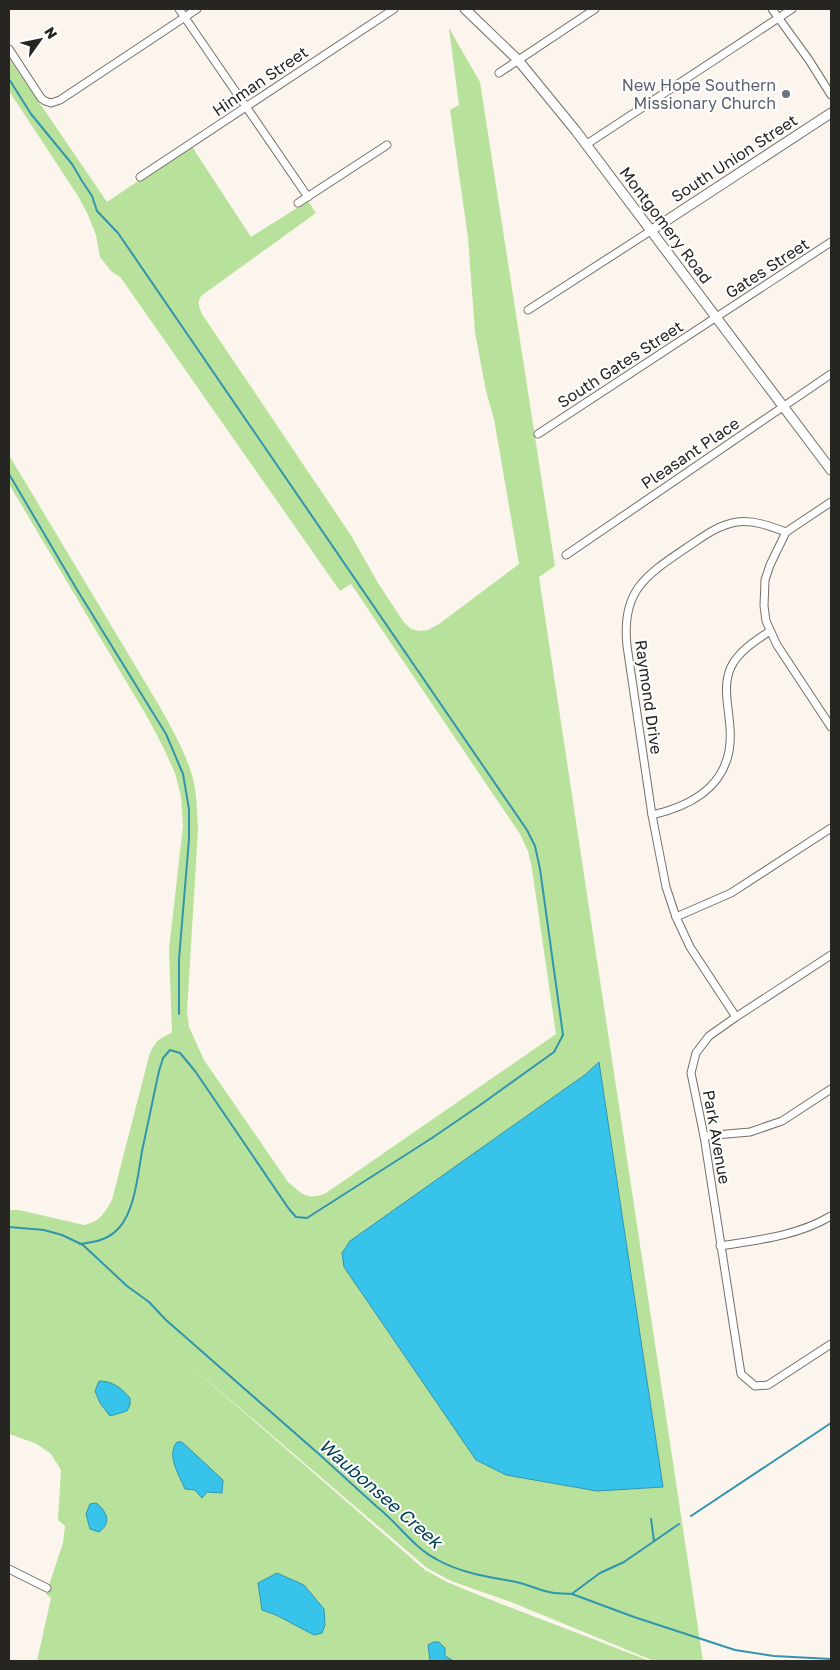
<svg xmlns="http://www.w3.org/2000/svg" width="840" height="1670" font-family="'Golos Text',sans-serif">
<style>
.green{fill:#b8e29c}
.water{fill:#38c4ea;stroke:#3394ae}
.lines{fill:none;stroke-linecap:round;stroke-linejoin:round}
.stream{stroke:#3394ae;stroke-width:2}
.street-casing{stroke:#766f68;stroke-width:9}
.secondary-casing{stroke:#766f68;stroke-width:11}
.street{stroke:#fff;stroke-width:7}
.secondary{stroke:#fff;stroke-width:9}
.worship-dot{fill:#6b7280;stroke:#fff;stroke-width:2}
.labels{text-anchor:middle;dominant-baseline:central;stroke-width:4;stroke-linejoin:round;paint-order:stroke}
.street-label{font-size:16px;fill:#272522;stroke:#fff}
.worship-label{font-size:16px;fill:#5b616d;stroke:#fff;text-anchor:end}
.water-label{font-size:18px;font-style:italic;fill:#034151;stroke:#fff}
</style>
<rect width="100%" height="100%" fill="#fcf5ed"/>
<path class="green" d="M449,28l31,54 75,484 -16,11 164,1084h-49l-143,-59 -60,-21 -24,-13 -242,-207 240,209 22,12 34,14 169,65h-613l14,-63 -5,-4 17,-51 2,-17 -7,-6 3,-50 -10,-16 -14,-10 -28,-10v-224h10l65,15c15,-3 21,-12 28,-25l37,-144c6,-15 9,-17 23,-23l-3,-84 14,-123 -2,-30 -6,-23 -10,-22 -16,-31 -140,-236v-29l151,252c13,24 28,49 34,76 3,15 3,31 4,47l-11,181 2,16 15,33 84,122c14,12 20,19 38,11l230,-159 -24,-165 -4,-18 -8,-17 -169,-250 -11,7 -219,-313 -10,-7 -11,-14 -4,-22 -8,-20 -10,-19 -69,-105v-33l98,144 84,-57 60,92 57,-36 8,12 -115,83c-4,7 -2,11 1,18l150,223 26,46 25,38 8,8 8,2 9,-1 11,-6 80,-60 -25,-145 -8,-28 -11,-59 -7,-94 -18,-128 9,-5z"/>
<g class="water">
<polygon points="599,1062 663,1487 597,1491 506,1475 476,1460 344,1267 342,1253 350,1241 586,1074"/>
<path d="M99,1381c14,0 22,7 31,17v7l-3,6 -17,5 -10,-13 -5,-12z"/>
<path d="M177,1442h5l41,38 -1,13 -15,-1 -5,6 -7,-8 -10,-1c-6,-14 -19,-34 -8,-47z"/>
<path d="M96,1503c11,8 16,20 3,29l-9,-3 -4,-15 4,-10z"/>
<polygon points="277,1573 304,1585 324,1609 325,1625 322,1633 314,1635 276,1615 262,1610 258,1583"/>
<polygon points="433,1642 439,1642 445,1648 445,1656 452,1660 430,1661 428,1645"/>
</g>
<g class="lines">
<g class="stream">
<path d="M9,79l22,35 41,50 10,17 10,15 5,15 21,22 409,597 8,16 5,23 23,166 -9,17 -71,51 -51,35 -125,80 -11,-1 -7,-8 -94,-138 -15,-18 -10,-3 -7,8 -4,13c-6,27 -11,53 -17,80 -4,23 -7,59 -23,77 -11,12 -24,14 -39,16"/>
<polyline points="9,474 76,588 166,734 183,774 189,809 189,839 179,959 179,1014"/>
<path d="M9,1227l35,3 18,5 21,10 44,41 22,16 17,18 154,135 56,51c21,16 36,40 60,53 24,14 53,18 80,23 11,2 22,8 33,10 7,2 15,1 23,2l62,23 101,33 39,6 57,3"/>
<polyline points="691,1516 831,1423"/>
<polyline points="651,1519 654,1541"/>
<polyline points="573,1593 600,1573 624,1562 679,1524"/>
</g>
<g class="street-casing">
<g id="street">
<polyline points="179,9 308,197"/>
<polyline points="772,9 809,60 831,95"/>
<polyline points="9,49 41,98 45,101 51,103 60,100 197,9"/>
<polyline points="499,73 595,9"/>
<polyline points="587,144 792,9"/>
<polyline points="140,177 394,9"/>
<polyline points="298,203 387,145"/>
<polyline points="528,310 652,230"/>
<polyline points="538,434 831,242"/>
<polyline points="831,502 786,532 770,565 765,580 764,606 766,621 777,645 831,727"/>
<polyline points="566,555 831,374"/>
<path d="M652,815c47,-11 82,-35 78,-87 -1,-20 -8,-42 1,-61 8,-16 24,-26 39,-36"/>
<polyline points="676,917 731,893 831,828"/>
<polyline points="831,955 736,1017 709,1036 696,1053 691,1073 704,1136 741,1374 755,1386 768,1385 831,1344"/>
<path d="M736,1017l-46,-70 -14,-30 -10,-30 -14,-72 -25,-169c-6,-56 19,-71 62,-100 15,-10 29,-21 48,-24 17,-2 33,4 49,10"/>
<polyline points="704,1136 750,1132 782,1121 831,1089"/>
<path d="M720,1246c39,-6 77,-10 111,-30"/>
<polyline points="9,1569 47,1588"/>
</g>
</g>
<g class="secondary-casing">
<g id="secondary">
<polyline points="465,9 518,60 576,131 831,470"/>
<polyline points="652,230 831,113"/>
</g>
</g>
<use href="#street" class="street"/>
<use href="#secondary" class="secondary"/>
</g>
<circle class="worship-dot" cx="786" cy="94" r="5"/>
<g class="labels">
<g class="street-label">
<text transform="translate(260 81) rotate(-34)">Hinman Street</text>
<text transform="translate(734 158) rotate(-33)">South Union Street</text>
<text transform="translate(666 225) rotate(53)">Montgomery Road</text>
<text transform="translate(767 268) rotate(-33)">Gates Street</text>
<text transform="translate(620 364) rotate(-33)">South Gates Street</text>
<text transform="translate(690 453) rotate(-34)">Pleasant Place</text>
<text transform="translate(649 697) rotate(82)">Raymond Drive</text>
<text transform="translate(717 1137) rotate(80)">Park Avenue</text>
</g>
<g class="worship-label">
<text x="776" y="85">New Hope Southern<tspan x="776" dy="18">Missionary Church</tspan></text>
</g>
<g class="water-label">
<text transform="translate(381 1493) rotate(41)">Waubonsee Creek</text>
</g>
</g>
<rect width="840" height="1670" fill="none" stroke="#272522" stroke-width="20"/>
<g transform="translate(40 40) rotate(57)" stroke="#ffffff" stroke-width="4" paint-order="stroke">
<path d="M0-4L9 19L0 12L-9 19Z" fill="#272522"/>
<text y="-8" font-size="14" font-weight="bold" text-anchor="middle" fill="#272522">N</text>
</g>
</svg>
